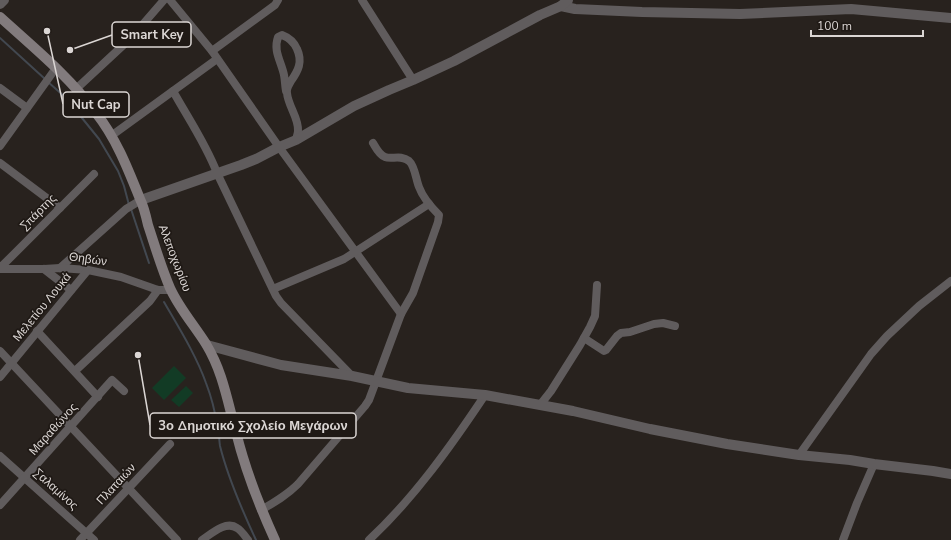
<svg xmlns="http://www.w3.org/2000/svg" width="951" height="540" font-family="'Nunito Sans',sans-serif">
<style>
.green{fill:#123b25}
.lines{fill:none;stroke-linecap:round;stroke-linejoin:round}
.stream{stroke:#424850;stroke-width:2}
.minor{stroke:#605c5d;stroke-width:8}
.tertiary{stroke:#605c5d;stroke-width:10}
.secondary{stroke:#827b7d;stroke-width:10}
.labels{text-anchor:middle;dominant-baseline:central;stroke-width:3.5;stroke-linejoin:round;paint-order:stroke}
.street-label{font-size:12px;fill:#dbd6d4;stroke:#1f1915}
.leader{fill:none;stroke:#dbd6d4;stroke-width:1.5}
.callout-dot{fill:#dbd6d4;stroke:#1f1915;stroke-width:1.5}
.callout{fill:#1f1915;stroke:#dbd6d4;stroke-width:1.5}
.callout-label{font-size:13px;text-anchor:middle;font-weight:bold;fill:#dbd6d4}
</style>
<rect width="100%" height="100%" fill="#28221e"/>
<g class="green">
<polygon points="174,366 186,378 164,400 152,388"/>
<polygon points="186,386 193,393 179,407 171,400"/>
</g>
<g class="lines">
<g class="stream">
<polyline points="0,38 45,79"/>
<polyline points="48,82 65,97 99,139 118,171 124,186 129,205"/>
<polyline points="131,209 149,263"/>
<path d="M164,302c15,26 32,53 42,81 5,13 9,28 11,42 2,7 2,14 3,21 8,32 22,64 36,94"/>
</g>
<g class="minor">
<polyline points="170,0 212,51 279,147 401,314"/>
<polyline points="362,0 413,80"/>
<polyline points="212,51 275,5 278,0"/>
<polyline points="0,88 27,108"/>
<polyline points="76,89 131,38 164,0"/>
<path d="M173,91c15,27 33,53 44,82l59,123 5,7 71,73"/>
<path d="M286,91c-1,-5 -1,-11 -2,-16 -3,-14 -11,-24 -6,-38l4,-2c8,3 12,7 15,14 6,13 1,22 -6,32 -2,4 -5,7 -4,12 1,13 12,25 11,38 0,3 -2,7 -2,9"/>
<polyline points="111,136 217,59"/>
<polyline points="0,146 56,68"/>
<polyline points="0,163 60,208"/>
<polyline points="0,268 94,174"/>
<polyline points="60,268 126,209 141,200"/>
<polyline points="0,269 44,269 60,268 88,270 121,277 158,290 171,290"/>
<polyline points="44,269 71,290"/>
<polyline points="273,289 344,259 429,204"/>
<polyline points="37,331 98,397"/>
<polyline points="584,338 604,351 606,350 617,336 621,333 630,332 654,324 663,323 675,326"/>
<polyline points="0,351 177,540"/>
<polyline points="75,371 150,301 158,290"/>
<polyline points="0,377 88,270"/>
<polyline points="540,405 551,391 580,345 590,327 595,316 597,285"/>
<polyline points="799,455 871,354 887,336 919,306 951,281"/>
<polyline points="0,456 94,540"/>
<polyline points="0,505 112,380 124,391"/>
<path d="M261,510c14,-8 26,-15 37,-26l67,-78 4,-6 32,-86 12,-21 25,-71 1,-7c-8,-8 -16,-17 -20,-28 -3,-7 -4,-21 -10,-26 -9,-7 -17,-1 -24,-4 -6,-2 -9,-9 -12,-14"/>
<polyline points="80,540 170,444"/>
<path d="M202,540c9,-6 24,-20 35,-12 4,2 8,8 11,12"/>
<path d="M369,540c45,-42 82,-94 116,-145"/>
<polyline points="843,540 857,503 874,464"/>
</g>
<g class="tertiary">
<polyline points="0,4 4,0"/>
<polyline points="561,6 575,9 642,12 740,14 851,9 951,18"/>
<polyline points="141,200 241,165 256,159 279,147 296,140 354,106 389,90 413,80 454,61 540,15 561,6 568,0"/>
<polyline points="207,345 281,365 352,376 408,388 485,395 573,411 650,429 727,444 799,455 850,460 874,464 933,471 951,474"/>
</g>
<path class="secondary" d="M0,17c33,30 69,59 96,96 20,25 32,56 44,86 4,8 6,17 8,26 7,21 13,42 22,63 9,20 24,37 36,56 6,10 11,21 15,33 6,18 10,37 15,55 9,37 23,73 39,108"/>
</g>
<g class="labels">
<g class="street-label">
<text transform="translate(38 212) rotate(-45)">Σπάρτης</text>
<text transform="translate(175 258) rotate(69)">Αλεποχωρίου</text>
<text transform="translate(88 259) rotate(8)">Θηβών</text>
<text transform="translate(42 307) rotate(-51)">Μελετίου Λουκά</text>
<text transform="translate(53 429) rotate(-48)">Μαραθώνος</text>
<text transform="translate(116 484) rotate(-47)">Πλαταιών</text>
<text transform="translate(56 489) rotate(42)">Σαλαμίνος</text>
</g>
</g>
<path class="leader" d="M70 50L112 35M47 31L63 104M138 355L150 425"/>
<g class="callout-dot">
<circle cx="70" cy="50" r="4"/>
<circle cx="47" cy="31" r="4"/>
<circle cx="138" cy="355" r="4"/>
</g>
<g class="callout">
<rect x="112" y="22" width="79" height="25" rx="4"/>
<rect x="63" y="92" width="66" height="25" rx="4"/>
<rect x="150" y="413" width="206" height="25" rx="4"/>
</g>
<g class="callout-label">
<text x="152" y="39">Smart Key</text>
<text x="96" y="109">Nut Cap</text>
<text x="253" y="430">3ο Δημοτικό Σχολείο Μεγάρων</text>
</g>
<path d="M811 30v6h112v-6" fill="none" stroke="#dbd6d4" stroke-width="2"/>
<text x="817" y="30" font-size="12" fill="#dbd6d4" stroke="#1f1915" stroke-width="3" paint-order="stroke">100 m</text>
</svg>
